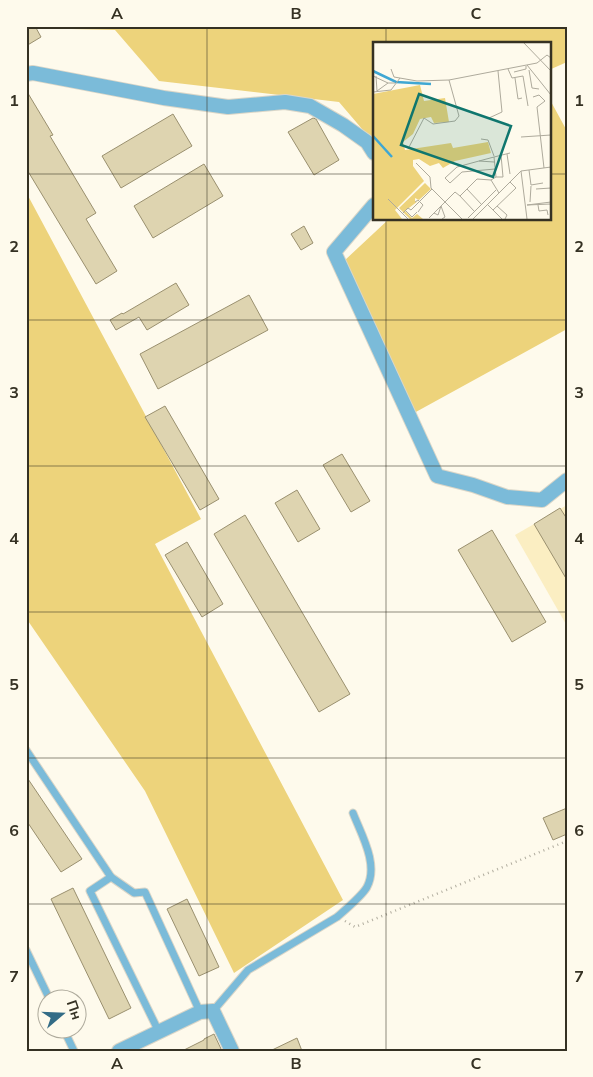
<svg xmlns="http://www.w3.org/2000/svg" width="593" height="1077" font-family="Mulish,sans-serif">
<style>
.built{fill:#fbeec2}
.green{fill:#edd37b}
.building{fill:#ded4b0;stroke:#9a906f}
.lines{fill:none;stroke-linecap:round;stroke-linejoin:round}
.lane-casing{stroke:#dad6c8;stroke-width:9}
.street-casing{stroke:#dad6c8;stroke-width:16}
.path{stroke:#b1ad9f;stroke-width:2.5;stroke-dasharray:1 4;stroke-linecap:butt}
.lane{stroke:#7bbbd9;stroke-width:7}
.street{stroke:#7bbbd9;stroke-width:14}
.grid{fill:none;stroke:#353123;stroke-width:1;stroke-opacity:0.55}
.inset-river{fill:none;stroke:#3fa7d3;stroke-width:2.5}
.inset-road{fill:none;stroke:#aeaa9c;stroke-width:1}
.view{fill:#0f766e;fill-opacity:0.15;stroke:#0f766e;stroke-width:2.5}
.inset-edge{fill:none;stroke:#353123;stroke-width:2.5}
.neatline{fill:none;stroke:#353123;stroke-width:2}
.grid-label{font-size:16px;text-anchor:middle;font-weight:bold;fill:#353123}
</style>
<rect width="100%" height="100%" fill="#fefaec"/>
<polygon class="built" points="567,505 567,626 515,535"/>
<g class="green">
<polygon points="63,26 567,26 567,62 549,70 549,44 374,44 374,143 339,102 159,81 115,30 71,29"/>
<polygon points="549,98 567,131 567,329 414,413 344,261 389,219 549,219"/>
<polygon points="26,192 201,519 155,544 343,900 234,973 145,791 26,618"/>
</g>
<g class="building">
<polygon points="26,26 35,26 41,37 26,46"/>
<polygon points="26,90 53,135 50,136 96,213 86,219 117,271 96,284 26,168"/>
<polygon points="173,114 192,146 121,188 102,156"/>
<polygon points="313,118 316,119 339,160 314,175 288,132"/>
<polygon points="204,164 223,196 153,238 134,206"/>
<polygon points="304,226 313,243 301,250 291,234"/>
<polygon points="176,283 189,305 147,330 139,317 116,330 110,320 122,313 123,314"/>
<polygon points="249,295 268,330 158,389 140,354"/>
<polygon points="165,406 219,499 200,510 145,417"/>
<polygon points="342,454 370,501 351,512 323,465"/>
<polygon points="297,490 320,529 298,542 275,503"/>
<polygon points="560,508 567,519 567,580 534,524"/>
<polygon points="245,515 350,694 319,712 214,534"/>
<polygon points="492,530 546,622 512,642 458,550"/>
<polygon points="187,542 223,604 202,617 165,555"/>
<polygon points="26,776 82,859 61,872 26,820"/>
<polygon points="567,808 567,834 553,840 543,818"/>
<polygon points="73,888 131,1008 109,1019 51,899"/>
<polygon points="187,899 219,967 199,976 167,909"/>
<polygon points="214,1034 222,1051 182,1051 204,1040 204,1039"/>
<polygon points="297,1038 302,1051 270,1051"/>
</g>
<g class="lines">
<g class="lane-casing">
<g id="lane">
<polyline points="26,750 111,877 90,891 159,1032"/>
<polyline points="111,877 134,893 145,892 200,1012"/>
<polyline points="26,950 50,1000"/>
<path d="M213,1011l35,-41 89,-53c8,-7 25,-21 30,-30 12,-23 -6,-53 -14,-74"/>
<polyline points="64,1030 74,1051"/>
</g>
</g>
<g class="street-casing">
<g id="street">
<polyline points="26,74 33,73 164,98 228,107 285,102 310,106 343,125 367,142 374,153"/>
<polyline points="374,205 334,252 437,476 473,485 507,497 542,500 567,480"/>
<polyline points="119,1051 200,1012 213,1011 232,1051"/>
</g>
</g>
<polyline class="path" points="345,921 355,927 567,841"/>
<use href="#lane" class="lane"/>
<use href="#street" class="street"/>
</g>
<path class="grid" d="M207,26v1025M386,26v18M26,174h348M549,174h18M386,219v832M26,320h541M26,466h541M26,612h541M26,758h541M26,904h541"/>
<g transform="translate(373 42)">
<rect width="178" height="178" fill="#fefaec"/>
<path d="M47,43l4,16 21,-3 4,24 -15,1 -3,-6 -11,2 -7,15 -10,8 2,8 46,-7 2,5 35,-6 3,11 -36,8 -12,7 -4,-5 -9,3 -11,-7 -6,1v6l11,15 -29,29 7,9h-29v-125zM52,141l6,6 -12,11 -4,-2v4l3,-1 -13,10 7,7 5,-4 6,5h-13l-11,-11z" fill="#edd37b"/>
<path class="inset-river" d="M0,29l23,11 35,2M0,94l19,21"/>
<path class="inset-road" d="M150,0l28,29M154,23l24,30M18,27l3,8 23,4 32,-1 88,-17 10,-8 4,3M135,27l4,9 11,-2 5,30M156,28l3,18 7,1M141,30l12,-3v-3M0,34l15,7h7M3,34l1,15 11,-8M142,36l3,21 4,-1M0,50l18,-2 9,-12M160,55l6,-2 6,6 -8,6 7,61M116,76l13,-6 -4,-41M148,95l30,-2M108,97l7,1 6,16M35,107l16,-31 9,6 22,-3 4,-5 -10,-36M134,112l3,20M106,119l15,-4M121,120l-15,-1 -22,6 -12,11 5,5 12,-11 33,-3M43,121l14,14 1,11 31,31M156,128l2,15 12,-2M123,135h7l-2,-22M94,147l15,16M163,147l15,-1M126,151l-8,-13 5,-3 -2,-20 16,-4M15,157l20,20M42,160l3,-2 5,5 -5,7M157,160l1,-16M178,160l-24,3 24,-1M115,163l14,14M165,163l1,6 8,-1 1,5M124,164l10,9 -2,4M120,168l23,-22 -6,-6M33,169l6,6 5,-5M101,169l-14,-15 17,-17 14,1M61,171l4,2 3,-9 4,11 -3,2M29,172l6,-6 3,2 21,-21M56,176l26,-26 5,4M95,176l28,-28M100,177l48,-48M154,177l-6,-48 30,-4"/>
<path class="view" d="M46,52l92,32 -18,51 -92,-32z"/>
<rect width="178" height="178" class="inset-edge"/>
</g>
<rect width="593" height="1077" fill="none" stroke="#fefaec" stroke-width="55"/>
<g transform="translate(62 1014) rotate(71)"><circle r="24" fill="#fefaec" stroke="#aeaa9c"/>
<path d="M0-4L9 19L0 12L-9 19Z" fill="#336c86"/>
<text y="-8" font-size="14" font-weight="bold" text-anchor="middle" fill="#353123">Пн</text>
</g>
<rect x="28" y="28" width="538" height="1022" class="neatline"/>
<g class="grid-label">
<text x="117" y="19">A</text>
<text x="296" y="19">B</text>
<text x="476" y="19">C</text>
<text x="14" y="106">1</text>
<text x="579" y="106">1</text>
<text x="14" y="252">2</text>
<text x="579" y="252">2</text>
<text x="14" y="398">3</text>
<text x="579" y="398">3</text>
<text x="14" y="544">4</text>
<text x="579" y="544">4</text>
<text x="14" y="690">5</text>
<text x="579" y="690">5</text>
<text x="14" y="836">6</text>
<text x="579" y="836">6</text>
<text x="14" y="982">7</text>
<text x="579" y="982">7</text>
<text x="117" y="1069">A</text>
<text x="296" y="1069">B</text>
<text x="476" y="1069">C</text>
</g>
</svg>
